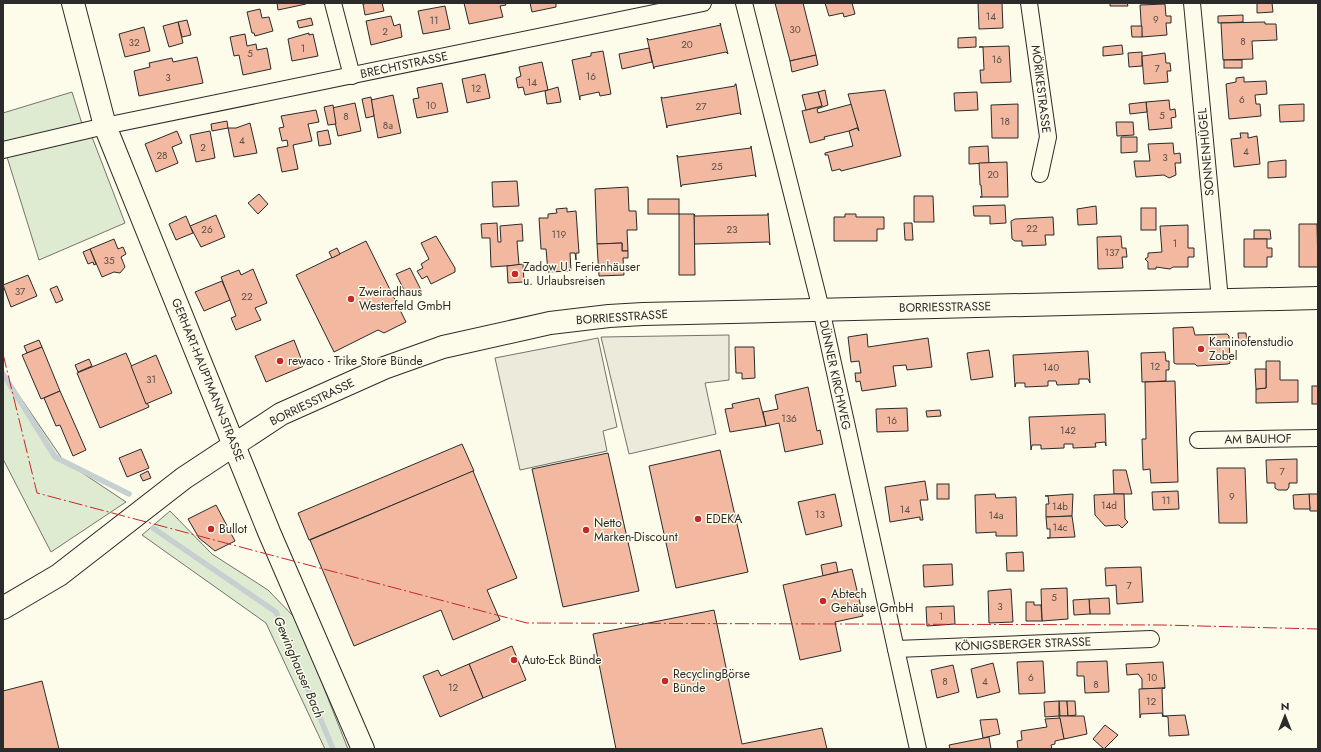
<svg xmlns="http://www.w3.org/2000/svg" width="1321" height="752" font-family="Jost,sans-serif">
<style>
.green{fill:#deebd1;stroke:#74746e}
.parking{fill:#eceadb;stroke:#74746e}
.lines{fill:none;stroke-linecap:round;stroke-linejoin:round}
.stream{stroke:#c7d0d0;stroke-width:5.5}
.building{fill:#f2b8a0;stroke:#2b2b2b}
.street-casing{stroke:#2b2b2b;stroke-width:18}
.secondary-casing{stroke:#2b2b2b;stroke-width:24}
.street{stroke:#fdfbea;stroke-width:16}
.secondary{stroke:#fdfbea;stroke-width:22}
.power{stroke:#c62828;stroke-width:1;stroke-dasharray:14 3 2 3;stroke-linecap:butt}
.poi-dot{fill:#c62828;stroke:#fdfbea;stroke-width:1.5}
.labels{text-anchor:middle;dominant-baseline:central;stroke-width:3;stroke-linejoin:round;paint-order:stroke}
.number-label{font-size:10px;fill:#5d4e48}
.street-label{font-size:12px;fill:#2b2b2b;stroke:#fdfbea}
.poi-label{font-size:12px;fill:#2b2b2b;stroke:#fdfbea;text-anchor:start}
.water-label{font-size:13px;font-style:italic;fill:#2b2b2b;stroke:#fdfbea}
</style>
<rect width="100%" height="100%" fill="#fdfbea"/>
<g class="green">
<polygon points="72,92 83,127 3,146 3,113"/>
<polygon points="92,137 125,223 39,260 7,157"/>
<polygon points="3,372 63,460 126,502 51,552 3,459"/>
<polygon points="170,511 212,554 268,590 297,620 348,749 325,749 266,623 142,535"/>
</g>
<g class="parking">
<polygon points="729,335 729,380 705,383 716,434 629,454 601,337"/>
<polygon points="598,338 617,427 603,431 607,451 520,470 495,358"/>
</g>
<g class="lines">
<g class="stream">
<polyline points="3,374 55,457 129,494"/>
<polyline points="153,528 276,612 333,749"/>
</g>
</g>
<g class="building">
<polygon points="277,3 306,3 306,4 278,10"/>
<polygon points="368,3 382,3 384,11 365,15 363,4"/>
<polygon points="464,3 505,3 506,5 500,6 503,17 469,24"/>
<polygon points="530,3 556,3 556,7 532,12"/>
<polygon points="775,3 803,3 816,55 790,61"/>
<polygon points="825,3 852,3 855,14 844,17 843,13 829,16"/>
<polygon points="978,3 1002,3 1003,28 979,29"/>
<polygon points="1110,3 1127,3 1128,6 1110,6"/>
<polygon points="1257,3 1272,3 1273,12 1257,13"/>
<polygon points="1165,4 1166,16 1171,16 1171,23 1166,23 1167,35 1142,37 1140,5"/>
<polygon points="445,6 450,29 423,34 418,11"/>
<polygon points="260,9 262,18 269,17 273,31 255,36 254,33 252,33 247,12"/>
<polygon points="1243,15 1243,22 1218,23 1218,16"/>
<polygon points="391,16 394,26 400,24 402,37 371,45 366,21"/>
<polygon points="311,18 313,25 299,28 297,21"/>
<polygon points="187,20 191,35 182,37 178,22"/>
<polygon points="178,22 183,43 169,47 163,26"/>
<polygon points="1265,22 1265,24 1276,24 1277,40 1252,41 1253,59 1223,60 1221,23"/>
<polygon points="720,23 728,54 726,52 654,67 654,69 647,38 649,40 721,25"/>
<polygon points="1131,26 1142,26 1142,37 1132,37"/>
<polygon points="144,27 150,51 125,57 119,34"/>
<polygon points="309,33 309,35 313,34 318,56 292,61 288,39"/>
<polygon points="245,34 247,46 256,44 257,50 267,48 271,69 243,75 239,55 234,56 230,37"/>
<polygon points="976,37 976,47 958,48 958,38"/>
<polygon points="1122,45 1123,54 1103,56 1103,47"/>
<polygon points="1009,46 1011,82 981,83 980,70 984,70 983,47 979,47"/>
<polygon points="649,48 652,62 622,69 619,54"/>
<polygon points="603,51 611,94 600,96 599,92 580,96 580,100 572,60 591,56 591,53"/>
<polygon points="1142,52 1142,66 1129,67 1128,53"/>
<polygon points="1165,53 1166,63 1170,63 1171,71 1167,71 1168,82 1144,84 1142,56"/>
<polygon points="816,55 818,65 792,72 790,61"/>
<polygon points="197,57 203,83 139,96 134,71 150,67 149,63 172,58 173,62"/>
<rect x="1224" y="60" width="18" height="8"/>
<polygon points="542,62 548,90 525,95 523,87 518,88 516,78 521,76 519,67"/>
<polygon points="485,74 490,98 467,103 462,79"/>
<polygon points="1244,77 1244,82 1266,81 1267,94 1255,95 1256,104 1260,104 1261,116 1229,119 1226,84 1236,82 1236,78"/>
<polygon points="442,83 448,112 417,118 413,99 419,98 417,88"/>
<polygon points="735,84 736,84 741,115 740,113 667,126 667,128 661,97 663,98 735,86"/>
<polygon points="558,87 561,102 547,104 545,91"/>
<polygon points="825,90 828,105 817,109 818,113 852,104 859,131 857,128 849,131 824,137 825,139 810,143 802,111 822,106 818,92"/>
<polygon points="885,90 901,156 841,171 840,169 832,171 828,155 825,155 825,153 853,146 849,131 857,128 859,131 848,94"/>
<polygon points="818,92 822,106 806,110 802,95"/>
<polygon points="977,92 978,110 955,111 954,93"/>
<polygon points="393,95 401,133 378,138 371,100"/>
<polygon points="371,97 374,116 366,118 362,99"/>
<polygon points="1169,100 1170,110 1175,109 1176,117 1171,118 1172,128 1149,130 1146,102"/>
<polygon points="1146,102 1147,112 1130,114 1129,104"/>
<polygon points="355,103 361,131 338,136 332,108"/>
<polygon points="1018,104 1018,138 992,138 991,105"/>
<polygon points="1304,104 1304,121 1280,122 1279,105"/>
<polygon points="333,105 336,124 328,125 324,107"/>
<polygon points="316,110 319,122 308,124 312,141 293,145 298,169 282,172 277,148 288,146 287,140 282,141 279,128 284,127 281,116"/>
<polygon points="227,121 228,128 212,131 211,124"/>
<polygon points="1116,122 1133,122 1134,135 1117,136"/>
<polygon points="250,123 257,153 234,157 228,128 236,128"/>
<polygon points="328,130 331,144 319,146 317,132"/>
<polygon points="177,131 182,143 172,147 178,163 156,172 145,144"/>
<polygon points="210,131 215,158 196,162 190,135"/>
<polygon points="1240,133 1248,133 1248,138 1257,136 1260,164 1234,167 1231,139 1241,138"/>
<polygon points="1121,137 1137,137 1137,152 1121,153"/>
<polygon points="1173,143 1174,154 1180,153 1181,163 1175,163 1176,175 1169,178 1164,175 1136,177 1134,161 1150,161 1148,144"/>
<polygon points="751,146 756,177 755,175 682,185 681,187 677,155 678,157 751,148"/>
<polygon points="988,146 989,163 969,164 969,147"/>
<polygon points="1286,160 1286,177 1268,178 1268,162"/>
<polygon points="1007,162 1008,197 980,197 982,197 981,185 980,185 979,163"/>
<polygon points="517,181 519,206 493,207 492,182"/>
<polygon points="628,187 629,211 636,211 637,230 627,230 628,251 622,251 622,243 597,244 595,189"/>
<polygon points="259,194 268,204 258,214 248,203"/>
<polygon points="914,196 933,196 934,222 914,222"/>
<rect x="648" y="199" width="31" height="15"/>
<polygon points="1005,205 1006,223 990,224 990,216 974,216 973,206"/>
<polygon points="1096,206 1097,224 1078,225 1077,209"/>
<polygon points="567,208 567,212 576,211 579,253 576,253 576,260 575,253 570,253 571,271 548,272 546,249 541,249 539,218 548,218 548,214 557,213 556,209"/>
<rect x="1141" y="208" width="15" height="22"/>
<polygon points="768,213 770,245 769,242 695,244 694,246 694,214 695,216 768,215"/>
<polygon points="679,214 694,214 695,275 679,275"/>
<polygon points="845,214 856,214 856,217 884,217 884,229 877,229 877,241 834,241 834,217 845,217"/>
<polygon points="216,215 225,237 201,247 190,226"/>
<polygon points="186,216 193,233 176,240 169,224"/>
<polygon points="1053,217 1054,235 1045,235 1046,245 1022,246 1022,241 1015,241 1012,239 1011,221 1015,219"/>
<polygon points="497,223 498,242 501,242 500,226 522,224 523,241 517,241 519,265 491,267 490,238 482,238 481,224"/>
<polygon points="904,223 912,223 913,240 905,240"/>
<polygon points="1299,224 1317,224 1318,267 1299,267"/>
<polygon points="1188,225 1188,248 1194,248 1194,257 1188,257 1188,267 1173,267 1170,269 1156,267 1156,269 1148,269 1148,262 1145,259 1148,257 1148,253 1162,252 1160,226"/>
<polygon points="1254,230 1270,230 1271,239 1254,239"/>
<polygon points="436,236 455,268 455,272 431,284 427,276 422,279 417,271 423,268 421,264 429,259 421,243"/>
<polygon points="1121,236 1122,248 1126,248 1127,257 1122,257 1123,268 1098,269 1097,237"/>
<polygon points="114,239 118,249 123,247 126,254 121,257 125,267 120,273 114,272 102,277 90,249"/>
<polygon points="1244,239 1267,239 1267,248 1272,248 1272,257 1267,257 1267,267 1244,267"/>
<polygon points="366,241 406,322 384,333 378,330 334,352 296,275"/>
<polygon points="622,243 622,251 628,251 628,258 623,258 624,275 599,276 597,244"/>
<polygon points="337,248 340,254 332,258 329,252"/>
<polygon points="90,249 96,264 94,265 93,262 88,264 83,252"/>
<polygon points="523,264 524,282 508,283 507,266"/>
<polygon points="410,268 421,290 407,296 396,274"/>
<polygon points="253,269 267,303 255,308 261,320 236,330 231,318 236,316 221,277 239,270 241,275"/>
<polygon points="28,275 37,296 11,307 3,285"/>
<polygon points="222,281 230,300 204,311 195,292"/>
<polygon points="57,286 63,300 56,303 50,289"/>
<polygon points="1193,327 1195,335 1227,334 1229,336 1230,363 1228,364 1197,366 1195,364 1176,364 1174,363 1173,328"/>
<polygon points="1238,333 1246,333 1247,344 1239,345"/>
<polygon points="867,334 868,347 928,338 932,367 907,370 906,365 893,366 896,386 862,391 860,381 856,382 855,373 861,373 859,361 851,362 848,337"/>
<polygon points="39,340 42,347 27,353 24,346"/>
<polygon points="294,340 304,366 266,382 255,356"/>
<polygon points="42,347 60,391 41,399 22,355"/>
<polygon points="735,347 754,347 755,378 742,379 742,373 736,373"/>
<polygon points="989,350 993,377 971,380 967,353"/>
<polygon points="1088,351 1090,383 1088,379 1079,379 1079,384 1057,385 1056,381 1048,381 1048,386 1025,387 1025,383 1016,383 1015,387 1013,355"/>
<polygon points="1165,352 1166,361 1169,361 1169,370 1166,370 1166,381 1142,382 1141,353"/>
<polygon points="126,353 149,407 100,428 77,373"/>
<polygon points="156,355 172,393 146,404 131,366"/>
<polygon points="89,359 92,366 78,372 75,365"/>
<polygon points="1266,361 1280,361 1280,380 1298,380 1298,402 1256,403 1256,389 1266,388"/>
<polygon points="1255,369 1266,369 1266,388 1256,389"/>
<polygon points="1175,381 1178,482 1151,483 1150,469 1143,470 1142,439 1146,439 1145,382"/>
<rect x="1312" y="386" width="6" height="18"/>
<polygon points="808,387 817,431 820,430 823,444 785,452 779,423 766,426 763,412 778,409 775,395"/>
<polygon points="60,391 86,450 73,456 60,425 56,426 44,398"/>
<polygon points="759,398 766,426 730,432 725,409 733,408 732,404"/>
<polygon points="907,408 908,431 877,432 876,409"/>
<polygon points="940,410 941,416 927,417 926,411"/>
<polygon points="1105,414 1106,446 1105,442 1095,443 1096,447 1073,448 1073,444 1064,444 1064,448 1041,449 1041,445 1032,445 1031,450 1029,417"/>
<polygon points="462,444 474,471 309,540 298,513"/>
<polygon points="141,449 149,468 127,477 119,458"/>
<polygon points="720,450 748,572 676,588 649,466"/>
<polygon points="608,453 639,591 563,607 532,469"/>
<polygon points="1297,459 1297,483 1289,483 1289,487 1287,490 1278,490 1275,488 1275,483 1267,483 1266,460"/>
<polygon points="1217,468 1245,468 1247,523 1219,523"/>
<polygon points="1113,470 1126,470 1132,494 1114,494"/>
<polygon points="148,471 151,478 143,481 140,475"/>
<polygon points="473,471 517,578 487,590 500,620 453,640 441,610 354,646 310,540"/>
<polygon points="925,481 928,500 920,500 923,520 920,520 920,517 890,522 885,487"/>
<rect x="937" y="484" width="12" height="15"/>
<polygon points="1178,491 1179,509 1153,510 1152,492"/>
<polygon points="835,494 842,526 806,535 798,502"/>
<polygon points="995,494 996,498 1016,497 1017,536 996,536 996,532 976,533 975,495"/>
<polygon points="1073,494 1072,516 1046,517 1046,504 1049,504 1048,496 1045,496"/>
<polygon points="1114,494 1124,494 1125,519 1128,522 1122,528 1119,525 1105,526 1095,515 1094,495"/>
<polygon points="1309,494 1318,494 1318,511 1310,511"/>
<polygon points="1309,494 1310,509 1294,509 1293,495"/>
<polygon points="216,505 235,541 215,551 199,538 188,519"/>
<polygon points="1072,516 1075,537 1047,538 1050,538 1050,529 1047,529 1046,517"/>
<polygon points="1023,552 1024,571 1007,571 1006,553"/>
<polygon points="836,562 838,572 823,576 821,565"/>
<polygon points="952,564 953,585 924,587 923,565"/>
<polygon points="1141,567 1143,602 1117,604 1116,585 1106,586 1105,568"/>
<polygon points="852,569 863,616 835,622 841,651 800,660 783,585"/>
<polygon points="1067,588 1068,619 1042,621 1041,589"/>
<polygon points="1011,589 1013,622 989,623 988,591"/>
<polygon points="1109,598 1110,614 1090,614 1089,599"/>
<polygon points="1089,599 1090,614 1074,615 1073,600"/>
<polygon points="1026,602 1034,602 1034,605 1041,605 1042,621 1026,621"/>
<polygon points="954,606 955,624 927,626 926,607"/>
<polygon points="714,610 742,744 822,728 827,749 616,749 593,634"/>
<polygon points="512,646 526,680 483,698 469,664"/>
<polygon points="1043,661 1045,693 1019,694 1017,662"/>
<polygon points="1107,661 1109,692 1085,693 1084,676 1077,676 1077,662"/>
<polygon points="1163,662 1165,688 1142,689 1142,679 1138,674 1127,675 1126,664"/>
<polygon points="993,663 1000,692 977,698 971,669"/>
<polygon points="469,664 483,698 440,717 423,676 438,670 441,676"/>
<polygon points="953,665 959,692 937,698 931,670"/>
<polygon points="42,681 59,749 3,749 3,691"/>
<polygon points="1165,688 1162,689 1163,717 1162,713 1141,714 1140,718 1139,689"/>
<polygon points="1059,701 1067,701 1068,716 1060,716"/>
<polygon points="1059,701 1059,716 1045,717 1044,702"/>
<polygon points="1067,701 1075,701 1076,715 1068,716"/>
<polygon points="1185,715 1189,735 1169,736 1168,717 1163,716"/>
<polygon points="1059,716 1084,716 1087,734 1064,739"/>
<polygon points="1060,718 1064,739 1055,741 1055,744 1051,745 1052,749 1018,749 1017,741 1022,740 1021,731 1047,727 1045,719"/>
<polygon points="997,719 1000,734 983,738 980,720"/>
<polygon points="1105,725 1118,735 1104,749 1093,739"/>
<polygon points="989,737 991,749 950,749 949,745"/>
</g>
<g class="lines">
<g class="street-casing">
<g id="street">
<polyline points="333,3 352,76"/>
<polyline points="744,3 821,309 918,749"/>
<polyline points="1029,3 1048,137 1040,174"/>
<polyline points="1192,3 1220,300"/>
<polyline points="3,150 105,126 703,3"/>
<polyline points="1198,440 1318,438"/>
<polyline points="896,649 1151,639"/>
</g>
</g>
<g class="secondary-casing">
<g id="secondary">
<polyline points="73,3 105,126 269,532 363,749"/>
<polyline points="3,608 59,575 184,478 281,414 384,368 443,347 550,323 609,316 643,314 1318,298"/>
</g>
</g>
<use href="#street" class="street"/>
<use href="#secondary" class="secondary"/>
<polyline class="power" points="3,354 37,493 527,623 1162,625 1318,629"/>
</g>
<g class="poi-dot">
<circle cx="515" cy="274" r="4"/>
<circle cx="351" cy="299" r="4"/>
<circle cx="1201" cy="349" r="4"/>
<circle cx="280" cy="361" r="4"/>
<circle cx="698" cy="519" r="4"/>
<circle cx="211" cy="529" r="4"/>
<circle cx="586" cy="530" r="4"/>
<circle cx="823" cy="601" r="4"/>
<circle cx="514" cy="660" r="4"/>
<circle cx="665" cy="681" r="4"/>
</g>
<g class="labels">
<g class="number-label">
<text x="991" y="16">14</text>
<text x="1156" y="19">9</text>
<text x="434" y="20">11</text>
<text x="795" y="29">30</text>
<text x="385" y="31">2</text>
<text x="1243" y="41">8</text>
<text x="134" y="42">32</text>
<text x="687" y="44">20</text>
<text x="303" y="48">1</text>
<text x="250" y="53">5</text>
<text x="997" y="59">16</text>
<text x="1157" y="68">7</text>
<text x="591" y="76">16</text>
<text x="168" y="77">3</text>
<text x="532" y="82">14</text>
<text x="476" y="88">12</text>
<text x="1242" y="99">6</text>
<text x="431" y="105">10</text>
<text x="701" y="106">27</text>
<text x="1162" y="115">5</text>
<text x="346" y="116">8</text>
<text x="1005" y="121">18</text>
<text x="388" y="125">8a</text>
<text x="242" y="140">4</text>
<text x="203" y="147">2</text>
<text x="1246" y="151">4</text>
<text x="162" y="155">28</text>
<text x="1165" y="157">3</text>
<text x="717" y="166">25</text>
<text x="993" y="174">20</text>
<text x="1032" y="228">22</text>
<text x="207" y="229">26</text>
<text x="732" y="229">23</text>
<text x="559" y="234">119</text>
<text x="1175" y="243">1</text>
<text x="1112" y="252">137</text>
<text x="109" y="260">35</text>
<text x="20" y="291">37</text>
<text x="247" y="296">22</text>
<text x="1155" y="366">12</text>
<text x="1051" y="367">140</text>
<text x="151" y="379">31</text>
<text x="789" y="418">136</text>
<text x="892" y="420">16</text>
<text x="1068" y="430">142</text>
<text x="1282" y="471">7</text>
<text x="1232" y="496">9</text>
<text x="1166" y="500">11</text>
<text x="1109" y="505">14d</text>
<text x="1060" y="506">14b</text>
<text x="905" y="509">14</text>
<text x="820" y="514">13</text>
<text x="996" y="515">14a</text>
<text x="1060" y="527">14c</text>
<text x="1129" y="585">7</text>
<text x="1054" y="597">5</text>
<text x="1000" y="606">3</text>
<text x="941" y="616">1</text>
<text x="1031" y="677">6</text>
<text x="1152" y="677">10</text>
<text x="945" y="681">8</text>
<text x="985" y="681">4</text>
<text x="1096" y="684">8</text>
<text x="453" y="687">12</text>
<text x="1151" y="701">12</text>
</g>
<g class="street-label">
<text transform="translate(404 65) rotate(-12)">BRECHTSTRASSE</text>
<text transform="translate(1041 89) rotate(83)">MÖRIKESTRASSE</text>
<text transform="translate(1206 152) rotate(-95)">SONNENHÜGEL</text>
<text transform="translate(945 307) rotate(-1)">BORRIESSTRASSE</text>
<text transform="translate(622 317) rotate(-4)">BORRIESSTRASSE</text>
<text transform="translate(835 375) rotate(78)">DÜNNER KIRCHWEG</text>
<text transform="translate(208 380) rotate(68)">GERHART-HAUPTMANN-STRASSE</text>
<text transform="translate(312 402) rotate(-26)">BORRIESSTRASSE</text>
<text transform="translate(1258 439) rotate(-1)">AM BAUHOF</text>
<text transform="translate(1023 644) rotate(-2)">KÖNIGSBERGER STRASSE</text>
</g>
<g class="poi-label">
<text x="523" y="267">Zadow U. Ferienhäuser<tspan x="523" dy="14">u. Urlaubsreisen</tspan></text>
<text x="359" y="292">Zweiradhaus<tspan x="359" dy="14">Westerfeld GmbH</tspan></text>
<text x="1209" y="342">Kaminofenstudio<tspan x="1209" dy="14">Zobel</tspan></text>
<text x="288" y="361">rewaco - Trike Store Bünde</text>
<text x="706" y="519">EDEKA</text>
<text x="594" y="523">Netto<tspan x="594" dy="14">Marken-Discount</tspan></text>
<text x="219" y="529">Bullot</text>
<text x="831" y="594">Abtech<tspan x="831" dy="14">Gehäuse GmbH</tspan></text>
<text x="522" y="660">Auto-Eck Bünde</text>
<text x="673" y="674">RecyclingBörse<tspan x="673" dy="14">Bünde</tspan></text>
</g>
<g class="water-label">
<text transform="translate(299 667) rotate(67)">Gewinghauser Bach</text>
</g>
</g>
<rect width="1321" height="752" fill="none" stroke="#2b2b2b" stroke-width="8"/>
<g transform="translate(1285 716)" stroke="#fdfbea" stroke-width="3" paint-order="stroke">
<path d="M0-3L7 15L0 10L-7 15Z" fill="#2b2b2b"/>
<text y="-6" font-size="11" font-weight="bold" text-anchor="middle" fill="#2b2b2b">N</text>
</g>
</svg>
